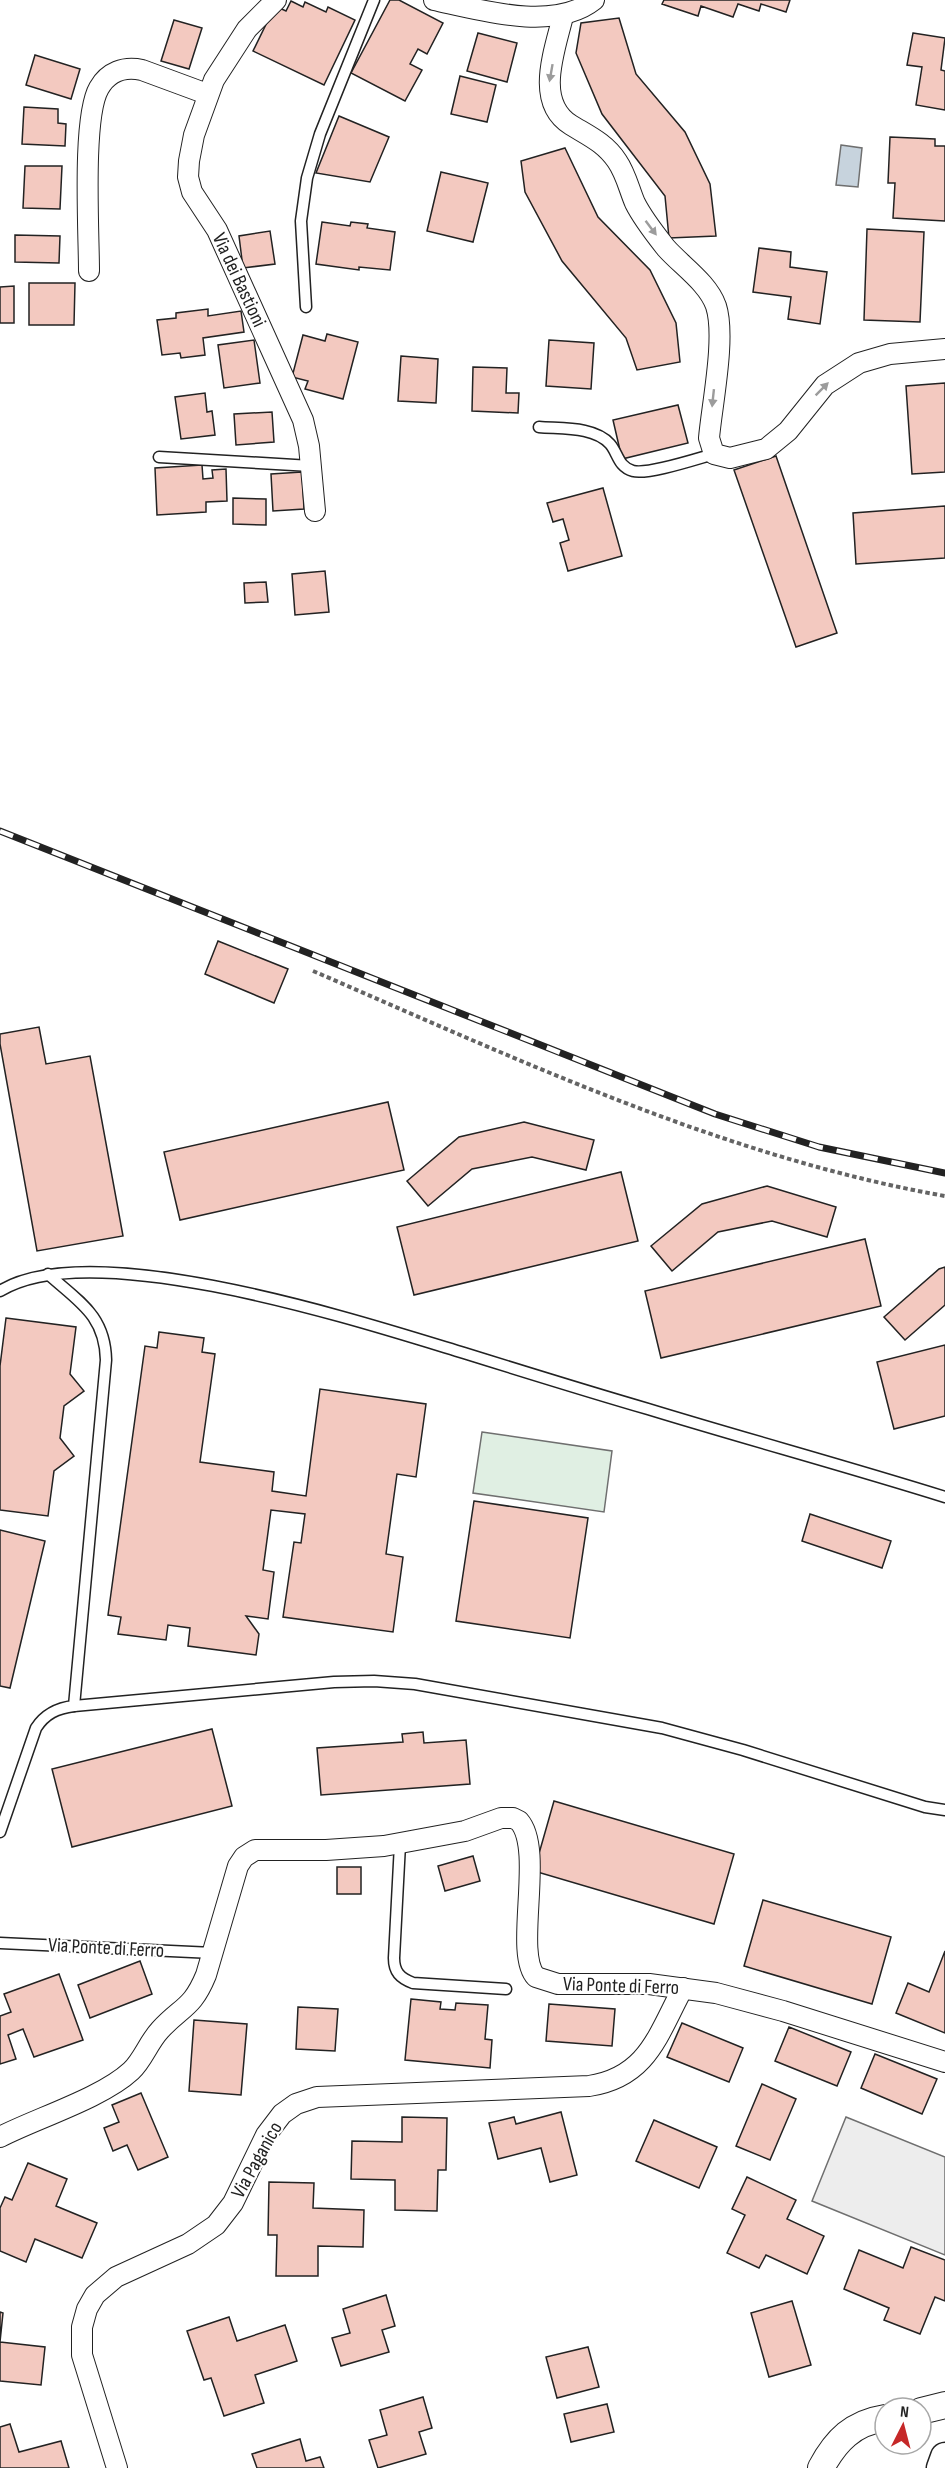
<svg xmlns="http://www.w3.org/2000/svg" width="945" height="2468" font-family="'Sofia Sans Condensed',sans-serif">
<style>
.green{fill:#e0efe3;stroke:#6f6f6f;stroke-width:1.5}
.parking{fill:#ededed;stroke:#6f6f6f;stroke-width:1.5}
.water{fill:#c7d3dd;stroke:#6f6f6f;stroke-width:1.5}
.building{fill:#f3c9c0;stroke:#222;stroke-width:1.5}
.lines{fill:none;stroke-linecap:round;stroke-linejoin:round}
.service-casing{stroke:#222;stroke-width:13}
.minor-casing{stroke:#222;stroke-width:22}
.tertiary-casing{stroke:#222;stroke-width:28}
.secondary-casing{stroke:#222;stroke-width:31}
.path{stroke:#646464;stroke-width:4;stroke-dasharray:4.5 3;stroke-linecap:butt}
.service{stroke:#fff;stroke-width:10}
.minor{stroke:#fff;stroke-width:20}
.tertiary{stroke:#fff;stroke-width:26}
.secondary{stroke:#fff;stroke-width:28}
.rail-casing{stroke:#222;stroke-width:7}
.rail{stroke:#fff;stroke-width:4.5;stroke-dasharray:14;stroke-linecap:butt}
.oneway{fill:#9c9c9c}
.labels{text-anchor:middle;dominant-baseline:central;stroke-width:4.5;stroke-linejoin:round;paint-order:stroke}
.street-label{font-size:20px;fill:#222;stroke:#fff}
</style>
<rect width="100%" height="100%" fill="#fff"/>
<polygon class="green" points="482,1432 612,1451 604,1512 473,1493"/>
<polygon class="parking" points="846,2117 945,2157 945,2255 812,2201"/>
<polygon class="water" points="841,145 862,148 858,187 836,185"/>
<g class="building">
<polygon points="390,0 399,0 443,23 427,54 418,49 410,64 422,70 405,101 351,73"/>
<polygon points="664,0 790,0 786,12 761,4 759,11 738,4 733,17 701,6 698,16 662,4"/>
<polygon points="291,1 303,7 305,2 326,12 328,7 355,20 324,85 253,51 275,6 286,11"/>
<polygon points="619,18 636,74 685,132 710,184 716,236 669,238 665,196 602,114 576,53 581,23"/>
<polygon points="174,20 202,28 189,69 161,61"/>
<polygon points="478,33 517,43 507,82 467,71"/>
<polygon points="913,33 945,38 941,70 945,71 945,110 916,105 922,67 907,65"/>
<polygon points="35,55 80,69 71,99 26,85"/>
<polygon points="460,76 496,85 487,122 451,114"/>
<polygon points="24,107 58,109 58,123 66,124 65,146 22,144"/>
<polygon points="339,116 389,137 370,182 316,173"/>
<polygon points="890,137 935,139 935,146 945,146 945,221 893,218 895,183 888,183"/>
<polygon points="565,148 598,217 650,270 676,323 680,362 637,370 626,338 562,261 525,192 521,161"/>
<polygon points="25,166 62,166 60,209 23,208"/>
<polygon points="441,172 488,183 473,242 427,231"/>
<polygon points="322,222 350,226 351,222 368,224 367,228 395,232 390,270 359,267 359,270 316,264"/>
<polygon points="867,229 924,232 920,322 864,320"/>
<polygon points="270,231 275,264 243,268 239,236"/>
<polygon points="15,235 60,236 59,263 15,262"/>
<polygon points="759,248 791,252 790,267 827,272 820,324 788,319 791,297 753,292"/>
<polygon points="29,283 75,283 74,325 29,325"/>
<polygon points="14,286 14,323 0,323 0,287"/>
<polygon points="208,309 208,316 241,311 244,332 203,338 205,355 181,358 180,353 162,355 157,320 176,318 176,313"/>
<polygon points="327,334 358,342 343,399 305,389 308,381 292,377 303,335 325,341"/>
<polygon points="254,340 260,383 224,388 218,345"/>
<polygon points="549,340 594,343 591,389 546,386"/>
<polygon points="401,356 438,359 436,403 398,401"/>
<polygon points="473,367 507,368 506,393 519,393 518,413 472,411"/>
<polygon points="945,383 945,472 912,474 906,386"/>
<polygon points="205,393 207,412 212,411 215,435 181,439 175,397"/>
<polygon points="678,405 688,443 622,459 613,420"/>
<polygon points="272,412 274,442 236,445 234,414"/>
<polygon points="776,456 837,633 796,647 734,470"/>
<polygon points="202,465 203,479 213,478 212,470 226,469 227,501 206,502 206,512 157,515 155,468"/>
<polygon points="302,472 304,509 273,511 271,474"/>
<polygon points="603,488 622,556 568,571 560,543 569,540 563,519 553,522 547,503"/>
<polygon points="233,498 266,499 266,525 233,524"/>
<polygon points="945,506 945,558 856,564 853,513"/>
<polygon points="325,571 329,612 295,615 292,574"/>
<polygon points="266,582 268,602 245,603 244,583"/>
<polygon points="218,941 288,969 274,1003 205,974"/>
<polygon points="39,1027 46,1064 90,1056 123,1236 37,1251 0,1044 0,1034"/>
<polygon points="388,1102 404,1170 180,1220 164,1152"/>
<polygon points="524,1122 594,1140 586,1170 532,1157 472,1169 428,1206 407,1181 459,1137"/>
<polygon points="621,1172 638,1241 414,1295 397,1227"/>
<polygon points="767,1186 836,1207 827,1237 772,1221 718,1232 672,1271 651,1246 702,1204"/>
<polygon points="865,1239 881,1306 661,1358 645,1291"/>
<polygon points="945,1267 945,1305 905,1340 884,1317 939,1269"/>
<polygon points="6,1318 76,1327 70,1374 84,1391 64,1406 60,1438 74,1456 54,1471 48,1516 0,1510 0,1366"/>
<polygon points="159,1332 204,1338 202,1352 215,1354 200,1462 274,1472 272,1491 306,1496 320,1389 426,1404 416,1477 397,1474 386,1554 403,1557 393,1632 283,1617 294,1542 301,1543 305,1514 271,1510 263,1570 274,1572 268,1619 246,1616 259,1634 256,1655 188,1646 190,1628 168,1625 166,1640 118,1634 121,1617 108,1615 145,1346 157,1348"/>
<polygon points="945,1345 945,1416 894,1429 877,1362"/>
<polygon points="474,1501 588,1518 570,1638 456,1621"/>
<polygon points="810,1514 891,1541 882,1568 802,1541"/>
<polygon points="0,1530 45,1541 10,1688 0,1686"/>
<polygon points="212,1729 232,1806 72,1847 52,1769"/>
<polygon points="423,1732 424,1743 466,1740 470,1784 321,1795 317,1748 403,1742 402,1734"/>
<polygon points="554,1801 734,1854 714,1924 534,1871"/>
<polygon points="473,1856 480,1881 445,1891 438,1866"/>
<rect x="337" y="1867" width="24" height="27"/>
<polygon points="763,1900 891,1937 872,2004 744,1966"/>
<polygon points="945,1951 945,2033 896,2013 908,1983 929,1992"/>
<polygon points="140,1961 152,1994 90,2018 78,1985"/>
<polygon points="59,1974 83,2040 34,2057 23,2029 8,2035 16,2059 0,2064 0,2016 11,2012 4,1994"/>
<polygon points="411,1999 441,2002 440,2009 455,2010 456,2003 488,2005 485,2039 492,2040 490,2068 405,2060"/>
<polygon points="549,2004 615,2009 612,2046 546,2041"/>
<polygon points="298,2007 338,2009 335,2051 296,2049"/>
<polygon points="194,2020 247,2024 241,2095 189,2091"/>
<polygon points="682,2023 743,2048 729,2082 667,2057"/>
<polygon points="789,2027 851,2052 837,2086 775,2061"/>
<polygon points="875,2054 937,2079 922,2114 861,2088"/>
<polygon points="762,2084 796,2099 770,2160 736,2146"/>
<polygon points="141,2093 168,2157 138,2170 127,2145 113,2151 104,2128 119,2122 112,2105"/>
<polygon points="561,2112 577,2175 550,2182 541,2148 498,2159 489,2123 514,2117 516,2124"/>
<polygon points="402,2117 447,2118 446,2170 438,2170 437,2211 395,2210 395,2180 351,2179 352,2141 402,2142"/>
<polygon points="654,2120 717,2147 699,2188 636,2161"/>
<polygon points="28,2163 67,2179 56,2206 97,2223 82,2258 35,2239 26,2262 0,2251 0,2208 5,2197 12,2200"/>
<polygon points="747,2177 796,2200 787,2219 824,2236 807,2274 766,2255 759,2268 727,2253 745,2215 732,2209"/>
<polygon points="269,2182 314,2183 313,2208 364,2210 363,2247 318,2246 318,2276 276,2276 277,2235 268,2235"/>
<polygon points="911,2247 945,2260 945,2301 935,2297 920,2334 884,2320 889,2308 844,2289 859,2250 903,2268"/>
<polygon points="386,2295 395,2326 382,2330 389,2352 341,2366 332,2338 350,2333 343,2309"/>
<polygon points="792,2301 811,2365 769,2377 751,2313"/>
<polygon points="0,2312 3,2313 0,2342 45,2347 41,2385 0,2381"/>
<polygon points="229,2317 237,2341 285,2325 297,2361 255,2375 264,2403 224,2416 211,2378 204,2380 187,2331"/>
<polygon points="588,2347 599,2387 557,2398 546,2357"/>
<polygon points="423,2397 432,2428 419,2432 426,2454 378,2468 369,2440 387,2435 380,2410"/>
<polygon points="607,2404 614,2432 571,2442 564,2414"/>
<polygon points="10,2424 19,2452 61,2441 69,2468 0,2468 0,2427"/>
<polygon points="300,2439 306,2461 320,2457 324,2468 257,2468 252,2454"/>
</g>
<g class="lines">
<g class="service-casing">
<g id="service">
<polyline points="306,307 301,221 307,178 320,134 374,0"/>
<path d="M539,427c22,2 55,-1 71,17 8,9 8,23 23,27 15,4 63,-12 81,-17"/>
<polyline points="159,457 311,466"/>
<path d="M0,1291c92,-57 362,31 464,62 61,19 122,38 184,56 98,30 198,57 297,88"/>
<polyline points="74,1706 334,1682 374,1681 415,1684 662,1728 743,1750 925,1807 945,1810"/>
<path d="M0,1832l36,-104c9,-14 21,-20 38,-22l32,-346c-1,-45 -27,-58 -58,-86"/>
<path d="M400,1844l-6,114c0,14 6,20 19,25l93,6"/>
<polyline points="0,1943 213,1953"/>
</g>
</g>
<g class="minor-casing">
<g id="minor">
<polyline points="276,0 247,29 214,80 194,135 189,161 188,177 192,192 217,230 303,420 309,446 315,511"/>
<path d="M434,0c46,10 120,32 160,0"/>
<path d="M563,16c-8,34 -29,86 8,109 18,11 34,18 46,36 9,13 12,28 18,42 8,16 20,31 31,45 16,18 42,35 50,58 10,31 -4,98 -7,132l5,16 16,4 36,-9 22,-18 37,-46 34,-22 31,-9 55,-5"/>
<path d="M89,271c0,-38 -7,-154 10,-183 9,-16 25,-22 43,-18l65,24"/>
<path d="M0,2137c37,-19 102,-39 131,-66 12,-11 17,-28 29,-41 22,-24 32,-21 46,-55l32,-109 6,-9 11,-7h71l58,-4 81,-15 36,-13h12l6,3c26,29 -6,132 17,156l22,7h91l67,9 67,18 162,51"/>
<path d="M117,2468l-35,-113v-28l5,-18 8,-14 21,-18 72,-33 28,-19 17,-22 33,-68 16,-21 14,-10 21,-7 272,-11c59,-9 69,-52 94,-98"/>
</g>
</g>
<g class="tertiary-casing">
<g id="tertiary">
<polyline points="921,2411 945,2405"/>
<path d="M821,2468c15,-28 32,-45 64,-50"/>
</g>
</g>
<g class="secondary-casing">
<polyline id="secondary" points="941,2468 945,2457"/>
</g>
<path class="path" d="M313,971c204,88 411,186 632,225"/>
<use href="#service" class="service"/>
<use href="#minor" class="minor"/>
<use href="#tertiary" class="tertiary"/>
<use href="#secondary" class="secondary"/>
<g class="rail-casing">
<polyline id="rail" points="0,831 715,1114 819,1147 945,1173"/>
</g>
<use href="#rail" class="rail"/>
</g>
<defs><path id="oneway-solid" d="M-6-.8H1V-3.2L6.5 0L1 3.2V.8H-6Z" transform="scale(1.5)"/></defs>
<g class="oneway">
<use href="#oneway-solid" transform="translate(551 73) rotate(100)"/>
<use href="#oneway-solid" transform="translate(651 228) rotate(53)"/>
<use href="#oneway-solid" transform="translate(822 389) rotate(-45)"/>
<use href="#oneway-solid" transform="translate(713 398) rotate(96)"/>
</g>
<g class="labels">
<g class="street-label">
<text transform="translate(239 280) rotate(65)">Via dei Bastioni</text>
<text transform="translate(106 1948) rotate(3)">Via Ponte di Ferro</text>
<text transform="translate(621 1986) rotate(2)">Via Ponte di Ferro</text>
<text transform="translate(257 2160) rotate(-61)">Via Paganico</text>
</g>
</g>
<g transform="translate(903 2426) rotate(6)"><circle r="28" fill="#ffffff" stroke="#a7a7a7" stroke-width="1.5"/>
<path d="M0-4.5L10 22L0 15L-10 22Z" fill="#c62828"/>
<text y="-9" font-size="16" font-weight="bold" text-anchor="middle" fill="#222222">N</text>
</g>
</svg>
